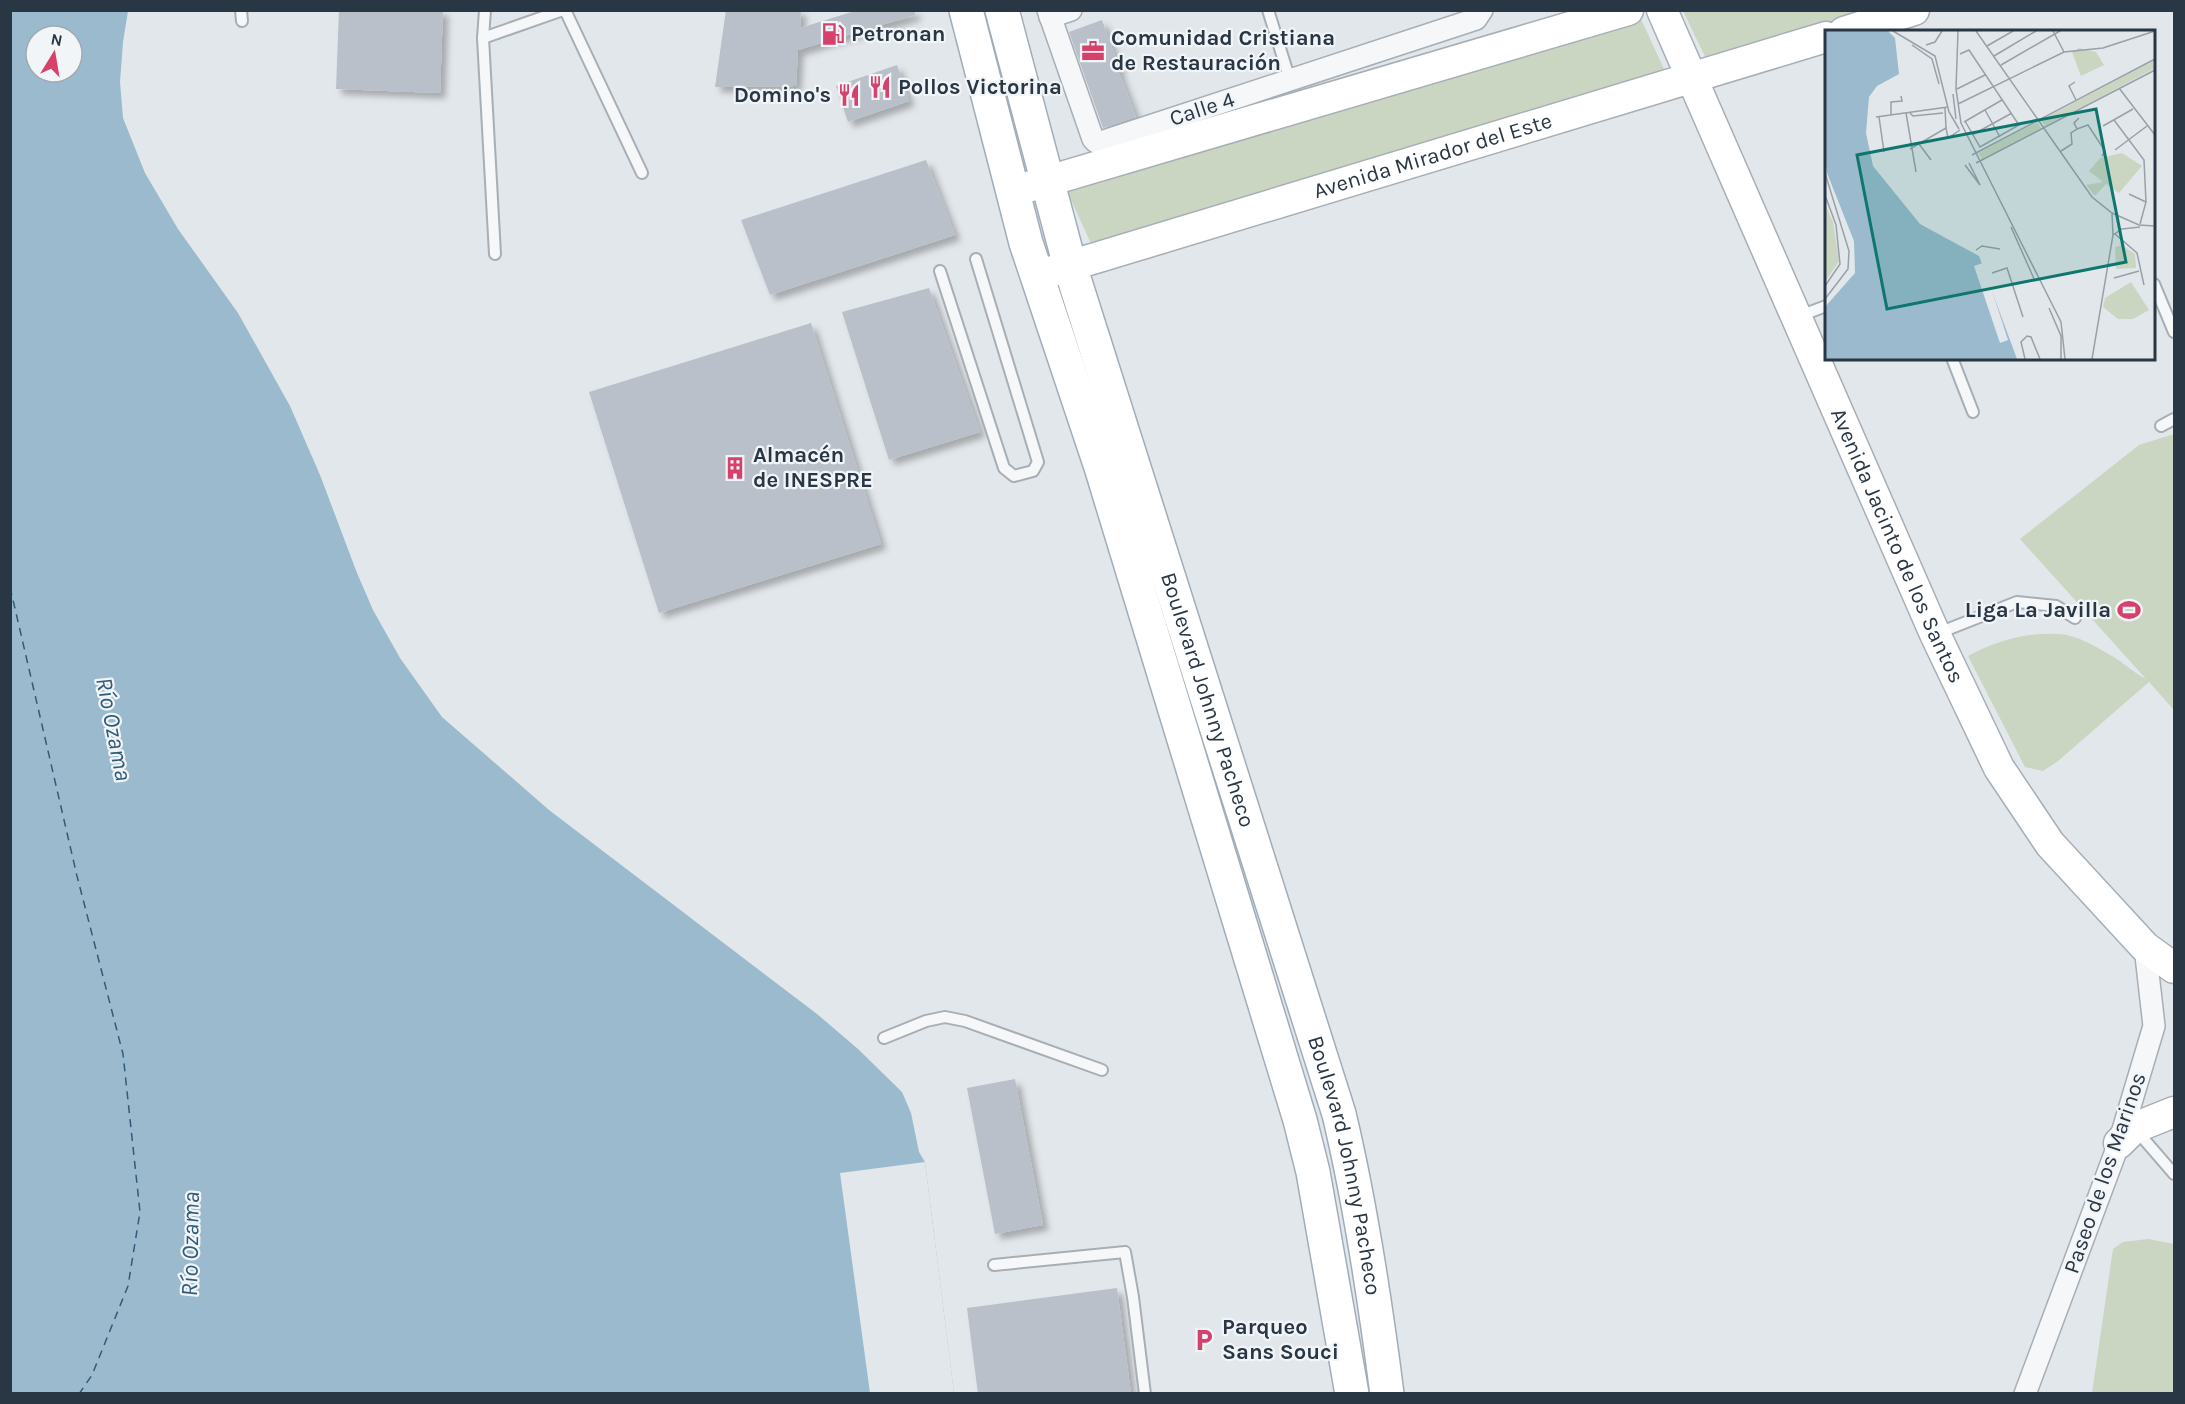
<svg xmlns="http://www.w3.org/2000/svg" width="2185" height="1404" font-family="Karla,sans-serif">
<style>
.green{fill:#cad5c2}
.water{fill:#9bbacd;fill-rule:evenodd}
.pier{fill:#e2e7eb}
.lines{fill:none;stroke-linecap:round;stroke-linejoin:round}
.ferry{stroke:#305b7b;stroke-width:1.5;stroke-dasharray:8 6;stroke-linecap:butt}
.building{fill:#b9c0c9;filter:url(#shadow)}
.lane-casing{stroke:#a7aeb6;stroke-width:14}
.street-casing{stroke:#a7aeb6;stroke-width:24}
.secondary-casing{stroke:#a7aeb6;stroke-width:33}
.primary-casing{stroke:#a0adb8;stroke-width:36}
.lane{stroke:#f5f7f9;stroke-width:10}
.street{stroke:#f5f7f9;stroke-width:21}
.secondary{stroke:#fff;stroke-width:30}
.primary{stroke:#fff;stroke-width:33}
.labels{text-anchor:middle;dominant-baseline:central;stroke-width:4.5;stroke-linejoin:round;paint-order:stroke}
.poi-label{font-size:22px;font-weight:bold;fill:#293644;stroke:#f2f5f8;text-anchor:start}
.street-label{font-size:22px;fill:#293644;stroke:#f2f5f8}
.water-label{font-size:24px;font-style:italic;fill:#305b7b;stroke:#f2f5f8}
.inset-river{fill:none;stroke:#9bbacd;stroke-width:3}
.inset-road{fill:none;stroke:#98a0a8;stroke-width:1.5}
.view{fill:#0f766e;fill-opacity:0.15;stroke:#0f766e;stroke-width:3}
.inset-edge{fill:none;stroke:#293644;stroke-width:3}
</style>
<defs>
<filter id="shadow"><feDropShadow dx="5.5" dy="5.5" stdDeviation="3" flood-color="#0004"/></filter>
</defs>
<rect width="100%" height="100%" fill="#e2e7eb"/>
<g class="green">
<polygon points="1683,11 1883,11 1710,67"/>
<polygon points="1641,19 1669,80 1093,248 1067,191"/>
<path d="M2174,434v276l-25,-28 -91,79 -15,10 -18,-4 -57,-111c27,-15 58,-24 89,-22 18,0 40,13 55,22 12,7 23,18 34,23l-126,-140 119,-94z"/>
<polygon points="2148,1239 2174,1244 2174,1393 2092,1393 2113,1249 2123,1242"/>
</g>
<path class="water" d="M10,11h118l-5,31 -3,40 3,36 22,55 33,56 60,84 52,93 30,69 37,98 16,37 27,48 42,59 107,93 268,204 41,35 44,43 9,21 8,39 6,10 29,231h-943zM36,36h36v36h-36z"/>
<polygon class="pier" points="925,1162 954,1393 870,1393 840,1173"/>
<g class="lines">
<polyline class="ferry" points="10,587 77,876 123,1054 140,1212 128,1286 92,1375 79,1394"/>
</g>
<g class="building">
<polygon points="339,10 443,10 440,93 336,89"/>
<polygon points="726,10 801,10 800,28 858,10 915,10 915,15 798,50 796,86 715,87"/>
<polygon points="1102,20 1120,70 1118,70 1136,117 1103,128 1069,32"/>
<polygon points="897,65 909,101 848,122 836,86"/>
<polygon points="926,160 955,235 770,295 741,220"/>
<polygon points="929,288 980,432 889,460 842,312"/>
<polygon points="811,323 881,544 659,613 589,392"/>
<polygon points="1015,1079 1043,1225 995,1234 967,1088"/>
<polygon points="1117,1288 1131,1394 978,1394 967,1308"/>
</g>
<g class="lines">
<g class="lane-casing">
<g id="lane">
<polyline points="241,10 242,21"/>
<polyline points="485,10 483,38 495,254"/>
<polyline points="565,10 642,173"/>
<polyline points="1268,10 1290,80"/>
<polyline points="483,38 563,10"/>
<polyline points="940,271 1004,468 1014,476 1033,471 1038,462 976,259"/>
<polyline points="2154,284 2174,332"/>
<polyline points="1797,317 1826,306"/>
<polyline points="1952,358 1973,412"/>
<polyline points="2161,426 2174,419"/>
<polyline points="1936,634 2017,602 2056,606 2075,618"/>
<polyline points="884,1038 926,1021 945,1017 965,1021 1102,1070"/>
<polyline points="2136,1130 2174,1174"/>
<polyline points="994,1265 1125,1252 1133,1297 1145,1394"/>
</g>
</g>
<g class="street-casing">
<g id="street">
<polyline points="1048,10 1093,139 1096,142 1101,142 1476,19 1482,10"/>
<polyline points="1050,17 1071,10"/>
<polyline points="2025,1394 2119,1143 2154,1026 2145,947"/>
</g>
</g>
<g class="secondary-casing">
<g id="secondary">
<path id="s1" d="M1662,10l273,624 64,134 51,76 95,103 29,21"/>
<polyline points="1844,32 1914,10"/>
<polyline points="1014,191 1628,10"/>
<path id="s2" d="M1046,273l780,-236"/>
<polyline points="2119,1143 2134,1128 2174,1112"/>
</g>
</g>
<g class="primary-casing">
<g id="primary">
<polyline points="966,10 1026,243 1101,467 1300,1120 1313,1172 1352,1394"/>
<path id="s3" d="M1002,10l68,256 269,848c22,92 36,186 48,280"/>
</g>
</g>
<use href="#lane" class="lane"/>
<use href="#street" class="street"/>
<use href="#secondary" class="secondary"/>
<use href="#primary" class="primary"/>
</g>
<defs>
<g id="fuel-bare" transform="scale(1.8)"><path d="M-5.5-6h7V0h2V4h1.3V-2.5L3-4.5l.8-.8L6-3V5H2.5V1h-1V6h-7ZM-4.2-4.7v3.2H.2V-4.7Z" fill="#d6416b" stroke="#f2f5f8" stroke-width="2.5" paint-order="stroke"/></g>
<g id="office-bare" transform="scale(1.8)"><path d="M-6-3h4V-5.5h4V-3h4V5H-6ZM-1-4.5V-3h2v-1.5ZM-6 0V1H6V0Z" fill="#d6416b" stroke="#f2f5f8" stroke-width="2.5" paint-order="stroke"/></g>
<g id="restaurant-bare" transform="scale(1.8)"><path d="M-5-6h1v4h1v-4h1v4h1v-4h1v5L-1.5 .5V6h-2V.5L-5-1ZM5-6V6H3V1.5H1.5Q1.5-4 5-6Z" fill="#d6416b" stroke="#f2f5f8" stroke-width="2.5" paint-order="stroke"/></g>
<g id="building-bare" transform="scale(1.8)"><path d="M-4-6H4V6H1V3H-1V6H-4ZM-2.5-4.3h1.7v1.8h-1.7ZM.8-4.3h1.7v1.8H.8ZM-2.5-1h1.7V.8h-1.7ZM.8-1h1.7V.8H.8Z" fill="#d6416b" stroke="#f2f5f8" stroke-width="2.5" paint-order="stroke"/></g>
<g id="stadium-bare" transform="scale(1.8)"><path d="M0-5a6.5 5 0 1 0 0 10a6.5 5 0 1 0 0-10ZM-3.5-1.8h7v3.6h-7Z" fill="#d6416b" stroke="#f2f5f8" stroke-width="2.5" paint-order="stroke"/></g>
<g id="parking-bare" transform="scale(1.8)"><path d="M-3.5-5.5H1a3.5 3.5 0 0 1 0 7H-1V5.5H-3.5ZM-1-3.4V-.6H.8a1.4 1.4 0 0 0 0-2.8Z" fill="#d6416b" stroke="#f2f5f8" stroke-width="2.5" paint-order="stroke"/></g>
</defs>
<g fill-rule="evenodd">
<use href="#fuel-bare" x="833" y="34"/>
<use href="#office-bare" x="1093" y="51"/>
<use href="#restaurant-bare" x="880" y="87"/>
<use href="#restaurant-bare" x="849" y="95"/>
<use href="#building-bare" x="735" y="468"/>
<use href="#stadium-bare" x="2129" y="610"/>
<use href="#parking-bare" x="1204" y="1340"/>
</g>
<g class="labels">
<g class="poi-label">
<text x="851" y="34">Petronan</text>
<text x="1111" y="38">Comunidad Cristiana<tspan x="1111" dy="25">de Restauración</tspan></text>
<text x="898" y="87">Pollos Victorina</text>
<text x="831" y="95" text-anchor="end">Domino's</text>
<text x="753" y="455">Almacén<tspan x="753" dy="25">de INESPRE</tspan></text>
<text x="2111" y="610" text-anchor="end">Liga La Javilla</text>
<text x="1222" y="1327">Parqueo<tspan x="1222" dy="25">Sans Souci</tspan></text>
</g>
<g class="street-label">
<text transform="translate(1202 109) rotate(-18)">Calle 4</text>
<text stroke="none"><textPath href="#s2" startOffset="404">Avenida Mirador del Este</textPath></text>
<text stroke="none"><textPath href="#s1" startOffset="585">Avenida Jacinto de los Santos</textPath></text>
<text stroke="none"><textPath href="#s3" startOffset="720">Boulevard Johnny Pacheco</textPath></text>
<text stroke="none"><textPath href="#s3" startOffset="1206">Boulevard Johnny Pacheco</textPath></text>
<text transform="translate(2105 1173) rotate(-71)">Paseo de los Marinos</text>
</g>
<g class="water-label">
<text transform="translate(114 729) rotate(79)">Río Ozama</text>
<text transform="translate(190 1244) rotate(-89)">Río Ozama</text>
</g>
</g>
<g transform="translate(1825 30)">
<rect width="330" height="330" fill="#e2e7eb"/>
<path d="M254,18l17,4 8,13 -23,11 -9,-24zM330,30v8l-58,31 -52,27 -4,-6zM212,92l4,6 -59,31 -4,-6zM297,123l20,13 -23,27 -13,-9 -11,12 -9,-11 17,-3 -14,-11 11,-13zM0,174l8,18 6,39 -14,21zM297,215l13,9 1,14 -20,1 -1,-22zM306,252l18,28 -16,9h-15l-15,-12 2,-9z" fill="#cad5c2"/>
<path d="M0,1h63l7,7 4,36 -22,12 -8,11 -3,36 7,33 47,58 59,32 38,103h-192v-52l30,-34 -1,-32 -27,-68 -2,-16z" fill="#9bbacd"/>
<path d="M158,233l25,77 -8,3 -26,-77z" fill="#e2e7eb"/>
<path class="inset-river" d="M0,75l12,1 18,77 43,102 -2,19 -9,20 -32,35"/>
<path class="inset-road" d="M68,1l42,25 14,56 10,17M133,1l-2,58 5,34 100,199 4,37M151,1l116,166 20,16 27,12 16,1M228,1l11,21M87,15l20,14 7,25M101,15l9,-3 7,-11M162,16l26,-15M135,24l9,-4 50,75 -39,22 -15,-26M169,26l42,-25M176,35l59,-34M250,52l-6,4 7,14M294,58l36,47M132,59l28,-14M128,64l3,25M133,74l106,-52 39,-4 52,-17M160,80l15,27M81,83l10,59M85,83l3,3 30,-3M66,85v-13l11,-1 -1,-5M51,87l72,-10M54,87l5,35M289,90l30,40 2,42 -6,22M139,92l38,-22M278,96l30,-17M121,98l2,10 12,-8M252,99l11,-4 17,26 -3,5M147,105l40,-22M94,114l12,16M85,119l36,-21 -1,-20M290,120l32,-24M236,121l11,-7 -1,-11 6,-4 -3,-6 5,-5M147,125l183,-96M151,133l179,-93M140,135l15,20 -11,-22M0,143l24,78 -1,18 -23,30M304,164l17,8M0,165l11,30 4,39 -15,22M186,197l24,54M290,204l22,19 7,32M288,205l9,-6 18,-2M151,220l6,-4 18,3M167,243l15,-5 16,49M289,248l25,-7M224,278l12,28v23M200,329l-4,-17 6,-6 4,1 9,22M267,329l21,-124 -1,-21"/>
<path class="view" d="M271,79l30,153 -239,47 -30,-154z"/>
<rect width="330" height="330" class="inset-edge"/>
</g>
<rect width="2185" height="1404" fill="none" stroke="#293644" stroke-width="24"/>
<g transform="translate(54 54) rotate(11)"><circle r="28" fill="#f2f5f8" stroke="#a2a9b0" stroke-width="1.5"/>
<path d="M0-4.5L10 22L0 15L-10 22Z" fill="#d6416b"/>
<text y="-9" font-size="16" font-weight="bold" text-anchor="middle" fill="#293644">N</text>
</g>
</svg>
